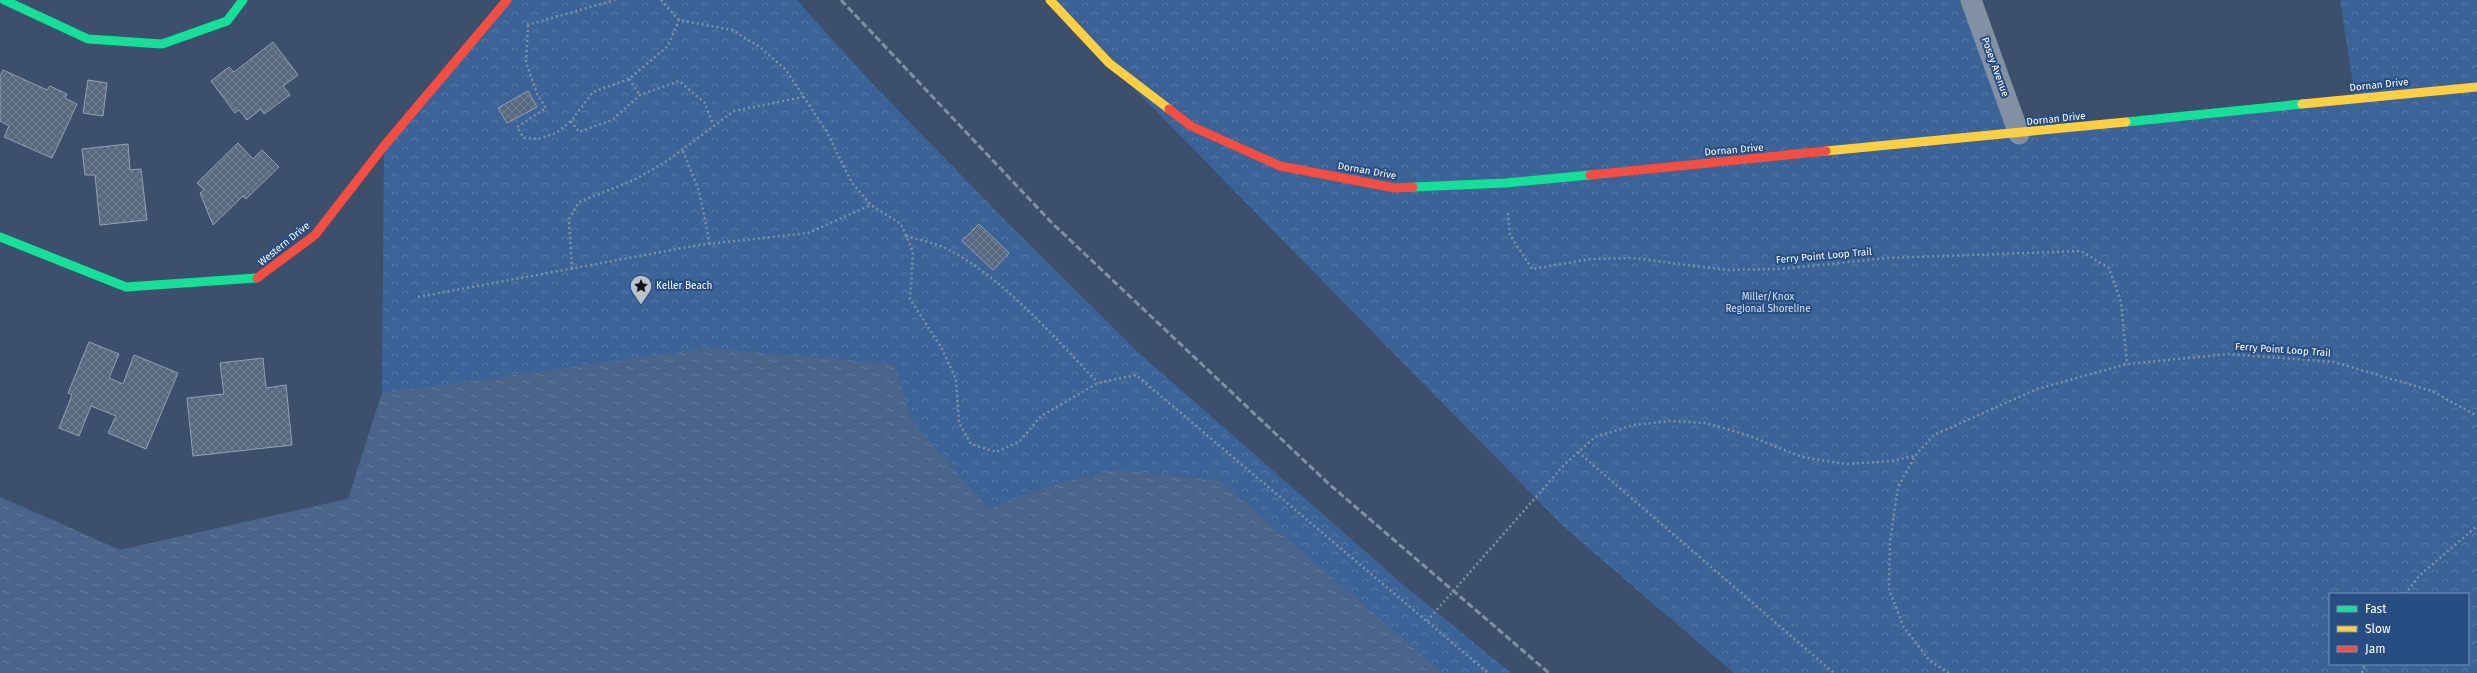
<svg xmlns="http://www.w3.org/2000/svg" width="2477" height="673" font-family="'Fira Sans',sans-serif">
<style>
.forest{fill:url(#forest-crowns);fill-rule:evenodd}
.water{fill:url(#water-ripples)}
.building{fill:url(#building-cross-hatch);stroke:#95a1b2}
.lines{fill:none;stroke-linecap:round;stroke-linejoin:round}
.path{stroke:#8290a3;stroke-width:2.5;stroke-dasharray:2 3;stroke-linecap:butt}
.lane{stroke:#8290a3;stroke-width:21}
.fast{stroke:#16e098;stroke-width:9}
.slow{stroke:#ffcf43;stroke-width:9}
.jam{stroke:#f24e42;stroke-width:9}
.rail{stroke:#8290a3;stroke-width:3;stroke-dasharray:7 3;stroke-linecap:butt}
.labels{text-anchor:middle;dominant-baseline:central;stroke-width:4;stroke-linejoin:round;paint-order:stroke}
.street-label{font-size:10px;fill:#fff;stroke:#274d82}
.poi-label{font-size:10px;fill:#fff;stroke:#274d82;text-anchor:start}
.park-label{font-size:10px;fill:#d3e2f5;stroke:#274d82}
</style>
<defs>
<pattern id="forest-crowns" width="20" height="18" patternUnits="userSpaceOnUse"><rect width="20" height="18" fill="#3b6398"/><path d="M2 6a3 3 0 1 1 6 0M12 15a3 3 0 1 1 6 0" fill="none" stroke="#587aa7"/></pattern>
<pattern id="water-ripples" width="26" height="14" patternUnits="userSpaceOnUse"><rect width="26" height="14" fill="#4a648a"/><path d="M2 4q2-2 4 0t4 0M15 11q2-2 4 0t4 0" fill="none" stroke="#657b9c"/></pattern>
<pattern id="building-cross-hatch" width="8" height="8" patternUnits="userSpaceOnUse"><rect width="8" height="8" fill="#57687f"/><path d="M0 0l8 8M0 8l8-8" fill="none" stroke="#707f92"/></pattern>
</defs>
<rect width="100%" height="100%" fill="#3c506d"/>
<g class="forest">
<polygon points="507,0 797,0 866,77 1005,220 1138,352 1400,582 1511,673 0,673 0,497 120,550 348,499 382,393 384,146"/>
<path d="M1050,0h921l49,134 335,-36 -15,-98h137v673h-743l-171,-147 -454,-463zM2330,594h138v70h-138z"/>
</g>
<polygon class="water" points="709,348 894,364 912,422 989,509 1045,487 1115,470 1219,480 1443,673 0,673 0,497 120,550 348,499 382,393"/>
<g class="building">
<polygon points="273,42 298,75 283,86 290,95 264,114 261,109 247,120 239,110 235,113 211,81 229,67 234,72"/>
<polygon points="3,70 47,90 50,86 67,94 65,98 77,104 52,158 4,137 9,126 0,121 0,76"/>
<polygon points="88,80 107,83 103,116 83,113"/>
<polygon points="528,91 537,107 507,123 498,108"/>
<polygon points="238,143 253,159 262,150 279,167 246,199 243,196 213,225 200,193 204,190 197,183"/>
<polygon points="128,144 130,170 141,169 147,220 100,225 95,175 85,175 82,149"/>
<polygon points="979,224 1009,253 993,270 962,241"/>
<polygon points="89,342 119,354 109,378 123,384 134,355 178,373 146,449 108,433 116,416 91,406 79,436 59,428 72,395 68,393"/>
<polygon points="263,358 266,388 286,385 292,445 193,456 187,398 224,394 220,363"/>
</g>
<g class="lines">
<g class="path">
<polyline points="661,0 679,20 732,30 760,47 786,70 827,132 852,183 871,205 901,224 913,252 910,299 941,347 956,379 959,423 971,444 996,452 1020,441 1041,416 1098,383 1136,375 1488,673"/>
<polyline points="527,25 615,0"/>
<polyline points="528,25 526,62 537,94 546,108 517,127 524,138 538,139 556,133 571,121 593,92 629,79 668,46 679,20"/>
<polyline points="629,79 640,95"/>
<polyline points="571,121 579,132 612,120 640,95 679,81 705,103 713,125"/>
<polyline points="683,151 699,191 710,244"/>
<polyline points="1508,213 1510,235 1532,269 1591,259 1633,258 1727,270 1781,269 1887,258 2081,251 2109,268 2121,302 2127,364"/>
<path d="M906,236c14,4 29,7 41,13 57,29 107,88 151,134"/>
<polyline points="572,269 569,219 579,202 634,180 667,161 734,111 803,97"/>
<polyline points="418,297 699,245 808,233 871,205"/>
<polyline points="1578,452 1834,673"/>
<polyline points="2405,594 2419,576 2477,526"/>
<polyline points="1427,621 1565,464 1595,437 1633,425 1671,421 1706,423 1747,435 1802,457 1846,464 1892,461 1914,456"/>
<polyline points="1949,673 1930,661 1903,626 1889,589 1890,541 1898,487 1915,456 1934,435 2037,389 2127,364 2229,354 2334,362 2432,391 2477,416"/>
<polyline points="2362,673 2365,664"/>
</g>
<polyline class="lane" points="1971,0 2019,134"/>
<g class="fast">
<polyline points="4,0 88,39 162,44 227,21 243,0"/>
<polyline points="2126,122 2302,104"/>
<polyline points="1413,187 1506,183 1590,175"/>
<polyline points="0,237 126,287 257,278"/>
</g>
<g class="slow">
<polyline points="1050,0 1109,63 1169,109"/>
<polyline points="2302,104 2477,87"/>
<polyline points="1826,151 2126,122"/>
</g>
<g class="jam">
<polyline points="1169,109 1191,126 1280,166 1395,188 1413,187"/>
<polyline points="1590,175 1826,151"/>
<polyline points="257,278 315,235 384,146 507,0"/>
</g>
<polyline class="rail" points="841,0 1052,223 1330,485 1549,673"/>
</g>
<defs>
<g id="sight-pin" transform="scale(1.15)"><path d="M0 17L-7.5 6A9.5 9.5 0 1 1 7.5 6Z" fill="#bbc2cc" stroke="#274d82"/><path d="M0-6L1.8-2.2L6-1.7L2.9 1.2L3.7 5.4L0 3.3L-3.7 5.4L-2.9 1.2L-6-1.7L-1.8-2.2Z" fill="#111"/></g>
</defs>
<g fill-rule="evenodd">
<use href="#sight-pin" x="641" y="286"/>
</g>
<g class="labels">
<g class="street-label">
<text transform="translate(1995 67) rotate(70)">Posey Avenue</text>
<text transform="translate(2379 85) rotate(-6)">Dornan Drive</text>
<text transform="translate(2056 119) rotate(-6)">Dornan Drive</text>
<text transform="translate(1734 150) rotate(-5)">Dornan Drive</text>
<text transform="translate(1367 171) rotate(10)">Dornan Drive</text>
<text transform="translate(284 244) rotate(-39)">Western Drive</text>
<text transform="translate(1824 256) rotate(-5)">Ferry Point Loop Trail</text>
<text transform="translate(2283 350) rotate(4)">Ferry Point Loop Trail</text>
</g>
<g class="poi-label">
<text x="656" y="286">Keller Beach</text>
</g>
<g class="park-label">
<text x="1768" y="297">Miller/Knox<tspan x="1768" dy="12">Regional Shoreline</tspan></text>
</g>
</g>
<rect x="2329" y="593" width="140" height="72" fill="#274d82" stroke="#7d94b4"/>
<rect x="2337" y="606" width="20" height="6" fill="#16e098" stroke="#7d94b4"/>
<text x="2365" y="613" font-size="12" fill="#ffffff">Fast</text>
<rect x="2337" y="626" width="20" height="6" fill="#ffcf43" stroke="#7d94b4"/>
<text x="2365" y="633" font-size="12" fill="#ffffff">Slow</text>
<rect x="2337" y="646" width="20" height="6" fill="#f24e42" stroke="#7d94b4"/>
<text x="2365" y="653" font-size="12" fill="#ffffff">Jam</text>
</svg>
